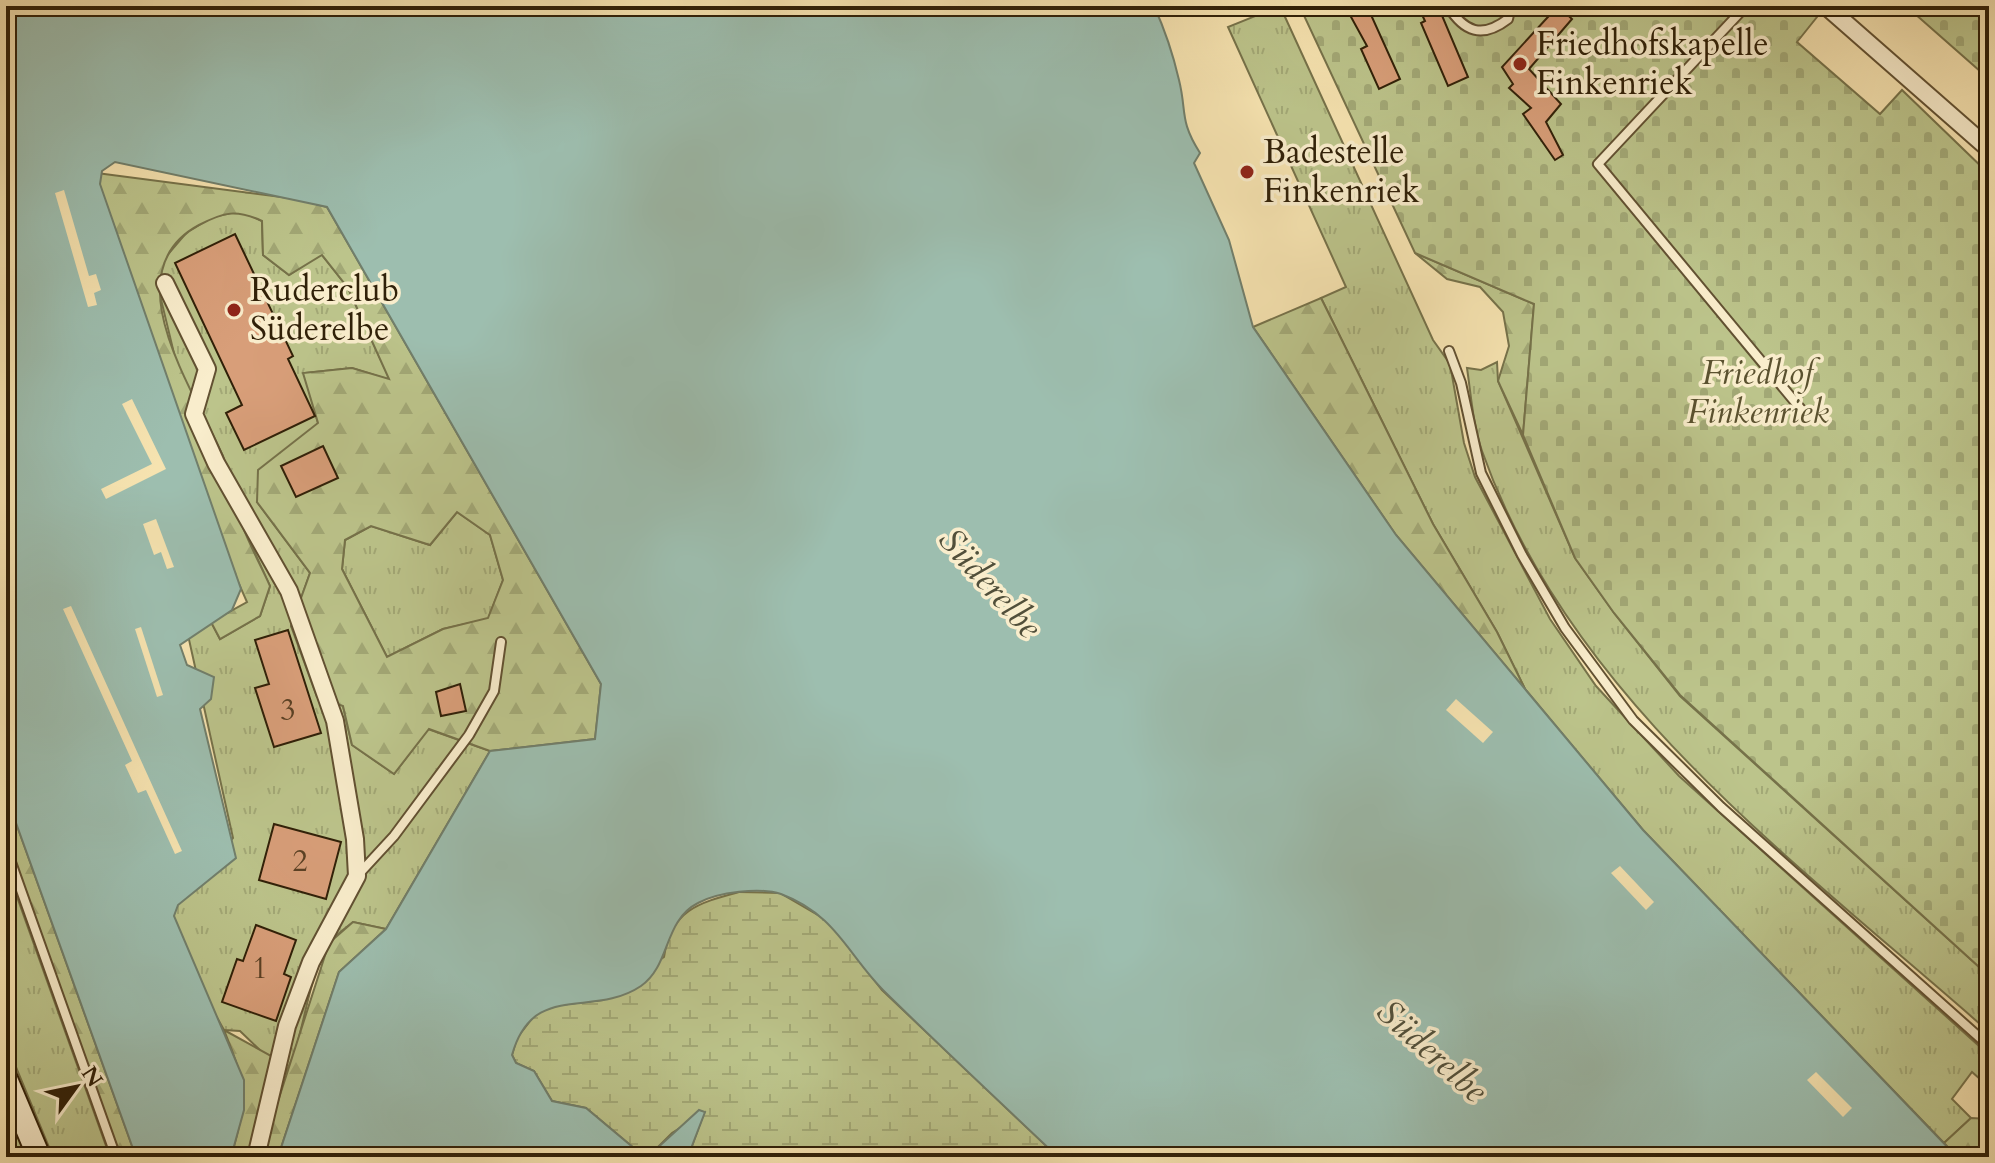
<svg xmlns="http://www.w3.org/2000/svg" width="1995" height="1163" font-family="Cardo,serif">
<style>
.grass{fill:url(#grass-tufts);stroke:#76724a;stroke-width:2}
.forest{fill:url(#forest-firs);stroke:#76724a;stroke-width:2;fill-rule:evenodd}
.wetland{fill:url(#wetland-marsh);stroke:#76724a;stroke-width:2}
.cemetery{fill:url(#cemetery-stones);stroke:#76724a;stroke-width:2}
.water{fill:#9dbeaf;stroke:#717f6c;stroke-width:2}
.pier{fill:#f6e3b0}
.building{fill:#d89e79;stroke:#302008;stroke-width:2}
.lines{fill:none;stroke-linecap:round;stroke-linejoin:round}
.lane-casing{stroke:#625132;stroke-width:12}
.street-casing{stroke:#625132;stroke-width:20}
.secondary-casing{stroke:#302008;stroke-width:26}
.lane{stroke:#f9edcc;stroke-width:8}
.street{stroke:#f9edcc;stroke-width:16}
.secondary{stroke:#f9edcc;stroke-width:22}
.poi-dot{fill:#8f2418;stroke:#f9edcc;stroke-width:3}
.labels{text-anchor:middle;dominant-baseline:central;stroke-width:7;stroke-linejoin:round;paint-order:stroke}
.number-label{font-size:30px;fill:#5a4024}
.poi-label{font-size:34px;fill:#302008;stroke:#f9edcc;text-anchor:start}
.park-label{font-size:34px;font-style:italic;fill:#5a512f;stroke:#f9edcc}
.water-label{font-size:36px;font-style:italic;fill:#514f3a;stroke:#f9edcc}
</style>
<defs>
<pattern id="grass-tufts" width="24" height="20" patternUnits="userSpaceOnUse" patternTransform="scale(2)"><rect width="24" height="20" fill="#bcc48b"/><path d="M3 7l-1-3M5 7V3M7 7l1-3M15 17l-1-3M17 17v-4M19 17l1-3" fill="none" stroke="#a2a876"/></pattern>
<pattern id="forest-firs" width="22" height="20" patternUnits="userSpaceOnUse" patternTransform="scale(2)"><rect width="22" height="20" fill="#bcc48b"/><path d="M5 1l3.5 6h-7zM16 11l3.5 6h-7z" fill="#a2a876"/></pattern>
<pattern id="wetland-marsh" width="20" height="14" patternUnits="userSpaceOnUse" patternTransform="scale(2)"><rect width="20" height="14" fill="#bcc48b"/><path d="M1 5h8M5 5V1M11 12h8M15 12V8" fill="none" stroke="#a2a876"/></pattern>
<pattern id="cemetery-stones" width="16" height="16" patternUnits="userSpaceOnUse" patternTransform="scale(2)"><rect width="16" height="16" fill="#bcc48b"/><path d="M2 7V4a2 2 0 0 1 4 0v3zM10 15v-3a2 2 0 0 1 4 0v3z" fill="#a2a876"/></pattern>
</defs>
<rect width="100%" height="100%" fill="#f6e3b0"/>
<filter id="stains"><feTurbulence type="fractalNoise" baseFrequency=".0025" numOctaves="4"/><feColorMatrix values="0 0 0 0 .2 0 0 0 0 .09 0 0 0 0 .02 0 0 0 .5 -.17"/></filter>
<radialGradient id="worn" r=".72"><stop offset=".6" stop-color="#630" stop-opacity="0"/><stop offset="1" stop-color="#630" stop-opacity=".3"/></radialGradient>
<g class="grass">
<polygon points="1280,6 1433,340 1450,364 1464,443 1475,477 1550,619 1596,686 1679,776 1989,1055 1989,1087 1972,1072 1952,1099 1971,1118 1944,1143 1643,830 1525,689 1497,632 1433,524 1321,298 1346,287 1228,27"/>
<path d="M241,211l21,10 1,34 26,20 32,-21 27,34 42,92 -38,-12 -48,5 14,50 -61,79 53,71 -19,53 52,80 9,39 42,29 34,-45 62,22 -104,178 -33,-7c-7,6 -18,13 -23,21 -24,32 -24,94 -45,131l-45,-43 -16,-1 -62,-110 71,-82 -45,-203 23,-13 9,17 40,-23 10,-30 -27,-59 -20,-71 -45,-86 -20,-83 6,-28 23,-27 26,-15z"/>
<path d="M1497,362l1,19 77,177 39,55 66,83 309,280v56c-190,-168 -420,-333 -507,-581 -9,-26 -11,-56 -15,-83l14,2z"/>
<polygon points="457,512 490,535 503,580 488,619 443,629 387,657 342,569 345,540 371,526 430,545"/>
<polygon points="6,866 110,1157 53,1157 6,1043"/>
<polygon points="6,1103 29,1157 6,1157"/>
</g>
<g class="forest">
<path d="M89,172l208,27 30,8 274,477 -6,55 -105,12 -61,-22 -35,45 -42,-29 -9,-39 -26,-9 -26,-71 19,-53 -53,-71 1,-32 60,-47 -15,-50 49,-5 37,11 -41,-91 -26,-33 -33,20 -26,-20 -1,-34c-26,-12 -38,-9 -63,4 -88,47 -4,167 23,229 9,22 13,48 20,71 8,21 19,41 28,61l-10,30 -40,23 -9,-17 36,-20 -65,-148zM457,512l33,23 13,45 -15,38 -45,11 -56,28 -45,-88 3,-29 26,-14 59,19z"/>
<polygon points="1415,253 1534,304 1523,435 1498,381 1509,346 1503,312 1480,287 1447,279"/>
<polygon points="1321,298 1433,524 1497,632 1525,689 1396,535 1253,327"/>
<polygon points="6,795 136,1157 120,1157 6,840"/>
<polygon points="353,922 386,929 339,972 278,1157 260,1157 329,943"/>
<path d="M224,1030l49,27 -23,100h-19c17,-60 16,-70 -7,-127z"/>
<polygon points="1971,1118 1989,1119 1989,1157 1957,1157 1944,1143"/>
</g>
<path class="wetland" d="M739,892l41,1 48,28 54,69 176,167h-361l-5,-11 12,-33 -32,20 -19,19 -18,-3 -49,-41 -34,-7 -18,-30 -18,-8 -4,-8 5,-17 20,-26 23,-7 43,-5 61,-43c7,-47 34,-54 75,-65z"/>
<g class="cemetery">
<polygon points="1803,6 1817,17 1797,42 1880,114 1902,90 1989,174 1989,976 1680,695 1614,613 1575,558 1523,435 1534,304 1415,253 1300,7"/>
<polygon points="1906,6 1989,6 1989,79"/>
</g>
<path class="water" d="M6,6h1148c11,24 19,48 25,74 8,32 0,40 21,73l-6,10 35,77 24,87 143,208 247,295 314,327h-899c-58,-55 -116,-109 -172,-164 -38,-37 -49,-78 -105,-99 -21,-7 -63,-2 -83,9 -35,18 -27,62 -57,83 -49,33 -108,-6 -129,69l4,8 18,8 18,30 34,7 49,41 18,3 46,-42 6,2 -13,34 5,11h-419l61,-185 47,-43 104,-178 105,-12 6,-55 -274,-477 -212,-45 -13,9 -2,13 141,405 -9,21 -52,35 7,20 27,12 -3,22 -11,10 36,149 -58,47 -4,11 70,164v30l-13,47h-95l-130,-362z"/>
<g class="pier">
<polygon points="64,190 89,276 96,274 101,290 94,293 97,305 88,307 55,193"/>
<polygon points="132,399 166,469 106,499 101,489 152,464 122,404"/>
<polygon points="156,519 174,567 167,569 161,552 154,555 143,524"/>
<polygon points="71,606 182,851 175,854 146,790 138,793 125,765 132,761 63,609"/>
<polygon points="141,627 163,695 157,697 135,629"/>
<polygon points="1456,699 1493,732 1483,743 1446,710"/>
<polygon points="1620,866 1654,902 1646,910 1611,873"/>
<polygon points="1816,1072 1852,1108 1843,1117 1807,1080"/>
</g>
<g class="building">
<polygon points="1345,6 1367,6 1400,79 1379,89 1361,49 1367,46"/>
<polygon points="1418,6 1438,6 1468,77 1448,86 1421,23 1425,21"/>
<polygon points="1558,6 1572,19 1529,69 1561,104 1546,122 1563,155 1555,160 1523,114 1531,108 1509,88 1513,84 1502,67"/>
<polygon points="235,234 293,356 288,359 315,416 244,450 226,413 242,405 175,263"/>
<polygon points="323,446 338,478 296,497 281,466"/>
<polygon points="288,630 321,733 274,747 255,688 269,684 255,640"/>
<polygon points="460,684 466,711 441,716 436,692"/>
<polygon points="274,824 341,842 326,899 259,880"/>
<polygon points="256,925 296,940 284,974 291,977 276,1021 222,1002 237,959 243,961"/>
</g>
<g class="lines">
<g class="lane-casing">
<g id="lane">
<path d="M1448,6c16,26 34,33 60,13l3,-13"/>
<polyline points="1746,6 1598,164 1805,414"/>
<polyline points="1449,351 1461,383 1481,473 1522,555 1565,628 1633,720 1721,807 1989,1046"/>
<polyline points="6,848 116,1157"/>
<polyline points="358,875 394,836 469,735 494,691 501,642"/>
</g>
</g>
<g class="street-casing">
<g id="street">
<polyline points="1826,6 1989,149"/>
<polyline points="165,283 207,369 194,414 216,463 289,591 335,721 355,839 357,876 311,962 287,1026 256,1157"/>
</g>
</g>
<g class="secondary-casing">
<polyline id="secondary" points="6,1079 39,1157"/>
</g>
<use href="#lane" class="lane"/>
<use href="#street" class="street"/>
<use href="#secondary" class="secondary"/>
</g>
<g class="poi-dot">
<circle cx="1520" cy="64" r="8"/>
<circle cx="1247" cy="172" r="8"/>
<circle cx="234" cy="310" r="8"/>
</g>
<g class="labels">
<g class="number-label">
<text x="288" y="710">3</text>
<text x="300" y="861">2</text>
<text x="260" y="968">1</text>
</g>
<g class="poi-label">
<text x="1536" y="44">Friedhofskapelle<tspan x="1536" dy="39">Finkenriek</tspan></text>
<text x="1263" y="152">Badestelle<tspan x="1263" dy="39">Finkenriek</tspan></text>
<text x="250" y="290">Ruderclub<tspan x="250" dy="39">Süderelbe</tspan></text>
</g>
<g class="park-label">
<text x="1758" y="373">Friedhof<tspan x="1758" dy="39">Finkenriek</tspan></text>
</g>
<g class="water-label">
<text transform="translate(990 583) rotate(48)">Süderelbe</text>
<text transform="translate(1432 1051) rotate(42)">Süderelbe</text>
</g>
</g>
<rect width="1995" height="1163" fill="none" stroke="#f6e3b0" stroke-width="32"/>
<rect x="8" y="8" width="1979" height="1147" fill="none" stroke="#302008" stroke-width="4"/>
<rect x="16" y="16" width="1963" height="1131" fill="none" stroke="#302008" stroke-width="2"/>
<g transform="translate(76 1087) rotate(57)" stroke="#f9edcc" stroke-width="6" paint-order="stroke">
<path d="M0-6L14 30L0 20L-14 30Z" fill="#302008"/>
<text y="-12" font-size="22" font-weight="bold" text-anchor="middle" fill="#302008">N</text>
</g>
<rect width="100%" height="100%" filter="url(#stains)"/>
<rect width="100%" height="100%" fill="url(#worn)"/>
</svg>
